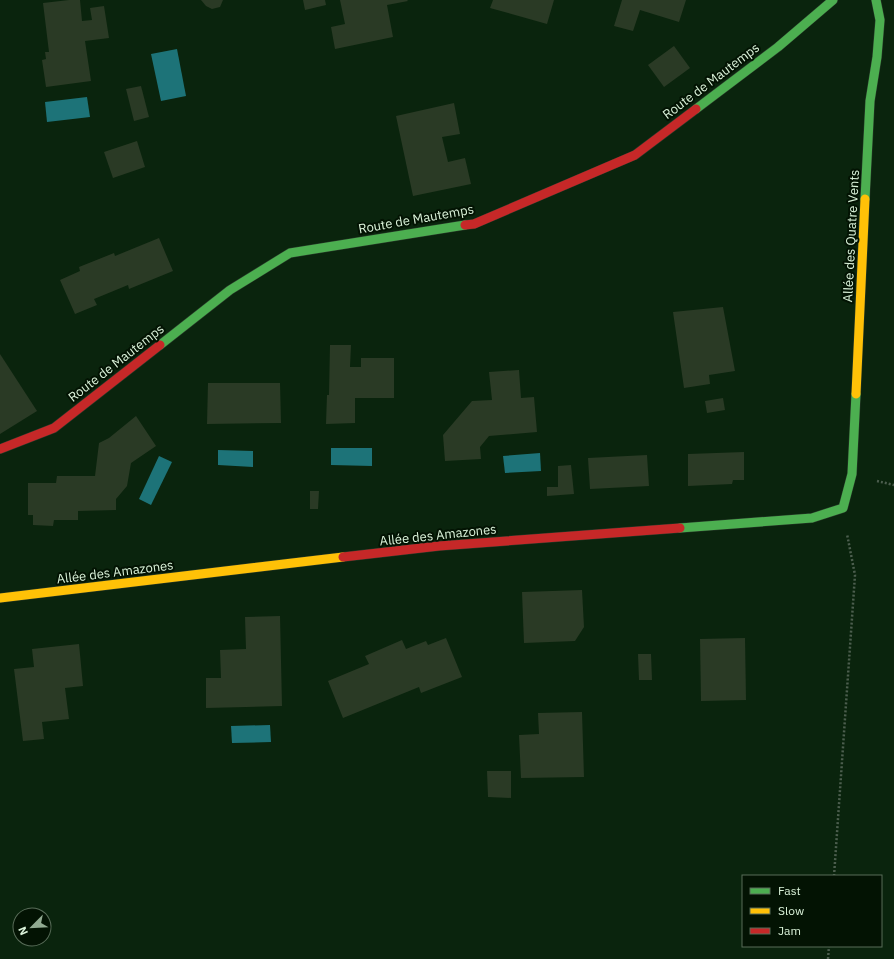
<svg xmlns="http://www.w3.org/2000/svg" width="894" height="959" font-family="'IBM Plex Sans',sans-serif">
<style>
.water{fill:#1d7378}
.building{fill:#2a3a25}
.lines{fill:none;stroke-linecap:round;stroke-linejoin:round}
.fast-casing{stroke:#2a3a2b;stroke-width:10}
.slow-casing{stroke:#2a3a2b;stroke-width:10}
.jam-casing{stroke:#2a3a2b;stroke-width:10}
.path{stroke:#4c5e4e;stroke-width:2.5;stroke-dasharray:2 2;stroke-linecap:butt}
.fast{stroke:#4caf50;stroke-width:9}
.slow{stroke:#ffc107;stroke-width:9}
.jam{stroke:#c62828;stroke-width:9}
.labels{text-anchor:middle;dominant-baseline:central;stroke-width:4;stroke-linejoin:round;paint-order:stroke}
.street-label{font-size:13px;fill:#dbf3da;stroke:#031303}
</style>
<rect width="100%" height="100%" fill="#0a240d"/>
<g class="water">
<polygon points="177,49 186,96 161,101 151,54"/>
<polygon points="87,97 90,117 47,122 45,102"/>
<polygon points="331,448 372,448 372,466 331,465"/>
<polygon points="218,450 253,451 253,467 218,465"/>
<polygon points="540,453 541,471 505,473 503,456"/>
<polygon points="159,456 172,462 151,505 139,499"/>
<polygon points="270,725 271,742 232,743 231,726"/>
</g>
<g class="building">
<polygon points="69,0 80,0 82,21 92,20 90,8 104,6 109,38 85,41 91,81 46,87 42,60 46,59 45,52 49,52 43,3"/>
<polygon points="201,0 223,0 220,7 212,9 206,6"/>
<polygon points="303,0 325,0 326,5 305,10"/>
<polygon points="340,0 407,0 408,1 387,5 393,37 335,49 331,27 345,24"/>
<polygon points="493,0 554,0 547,24 490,8"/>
<polygon points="622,0 686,0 679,22 640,10 633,31 614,26"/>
<polygon points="674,46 690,68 664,87 648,65"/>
<polygon points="141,86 149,117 134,121 126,89"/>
<polygon points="454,103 460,134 442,137 448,162 465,158 471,184 413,196 396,116"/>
<polygon points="137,141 145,167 113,178 104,152"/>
<polygon points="159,238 173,271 129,289 128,285 94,299 97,305 75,314 60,280 80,271 79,267 114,253 115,256"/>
<polygon points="723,307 735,371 709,375 710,384 684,388 673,312"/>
<polygon points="330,345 351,345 350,367 361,367 361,358 394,358 394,398 355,398 355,423 326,424 327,395 329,395"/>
<polygon points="0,354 37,411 0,434"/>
<polygon points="519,370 521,398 534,397 537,432 489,436 480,447 481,459 445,461 443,435 472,401 492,400 489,372"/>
<polygon points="208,383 280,383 281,423 207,424"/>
<polygon points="723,398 725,410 707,413 705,401"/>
<polygon points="136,416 156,446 131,463 127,486 116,499 116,510 78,511 78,520 54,520 53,526 33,525 33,515 28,515 28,483 56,483 57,476 95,476 99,443 109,438"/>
<polygon points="744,452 744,480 733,480 732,484 688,486 688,454"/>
<polygon points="647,455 649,486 590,489 588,458"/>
<polygon points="571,465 574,494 547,496 547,487 558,487 558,466"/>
<polygon points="310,491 319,491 318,509 310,509"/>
<polygon points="582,590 584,627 575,641 524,643 522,592"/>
<polygon points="280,616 282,706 206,708 206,678 221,678 220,650 246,649 245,617"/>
<polygon points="446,638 462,677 421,693 419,687 343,718 328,681 369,664 365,656 402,640 406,649 426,641 428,645"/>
<polygon points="745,638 746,700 701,701 700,639"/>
<polygon points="79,644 83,686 65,688 69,719 42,722 44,739 23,741 14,669 34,667 32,649"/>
<polygon points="638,654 651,654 652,680 639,680"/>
<polygon points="582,712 584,777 521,778 519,735 539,734 538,713"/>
<polygon points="487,771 511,771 511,798 488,797"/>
</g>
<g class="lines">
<g class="fast-casing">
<g id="fast">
<polyline points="696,109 778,47 833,0"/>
<polyline points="865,199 870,101 877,57 880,20 876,0"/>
<polyline points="160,345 230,290 290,253 465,225"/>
<polyline points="680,528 812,518 843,508 852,474 856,394"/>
</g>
</g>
<g class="slow-casing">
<g id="slow">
<polyline points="856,394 865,199"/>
<polyline points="0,598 343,557"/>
</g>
</g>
<g class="jam-casing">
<g id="jam">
<polyline points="465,225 474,224 635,155 696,109"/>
<polyline points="0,449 54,428 160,345"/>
<polyline points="343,557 439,546 680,528"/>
</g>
</g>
<g class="path">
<polyline points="877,481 894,485"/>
<polyline points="834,876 855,575 847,534"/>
<polyline points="828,959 829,946"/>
</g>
<use href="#fast" class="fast"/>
<use href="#slow" class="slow"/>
<use href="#jam" class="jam"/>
</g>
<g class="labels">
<g class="street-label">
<text transform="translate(711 81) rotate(-37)">Route de Mautemps</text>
<text transform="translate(416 219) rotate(-10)">Route de Mautemps</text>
<text transform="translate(851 236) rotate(-87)">Allée des Quatre Vents</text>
<text transform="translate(116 363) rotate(-38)">Route de Mautemps</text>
<text transform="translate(438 535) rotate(-6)">Allée des Amazones</text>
<text transform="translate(115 572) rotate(-7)">Allée des Amazones</text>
</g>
</g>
<rect x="742" y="875" width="140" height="72" fill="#031303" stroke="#596d59"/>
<rect x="750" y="888" width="20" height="6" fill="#4caf50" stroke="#596d59"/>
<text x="778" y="895" font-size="12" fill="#dbf3da">Fast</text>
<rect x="750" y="908" width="20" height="6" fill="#ffc107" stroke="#596d59"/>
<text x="778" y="915" font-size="12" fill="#dbf3da">Slow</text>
<rect x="750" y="928" width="20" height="6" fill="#c62828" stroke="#596d59"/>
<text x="778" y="935" font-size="12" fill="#dbf3da">Jam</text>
<g transform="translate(32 927) rotate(246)"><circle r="19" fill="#031303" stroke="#596d59"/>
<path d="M0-3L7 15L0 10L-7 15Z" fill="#92ab92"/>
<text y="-6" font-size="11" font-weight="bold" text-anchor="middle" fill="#dbf3da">N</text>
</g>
</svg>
